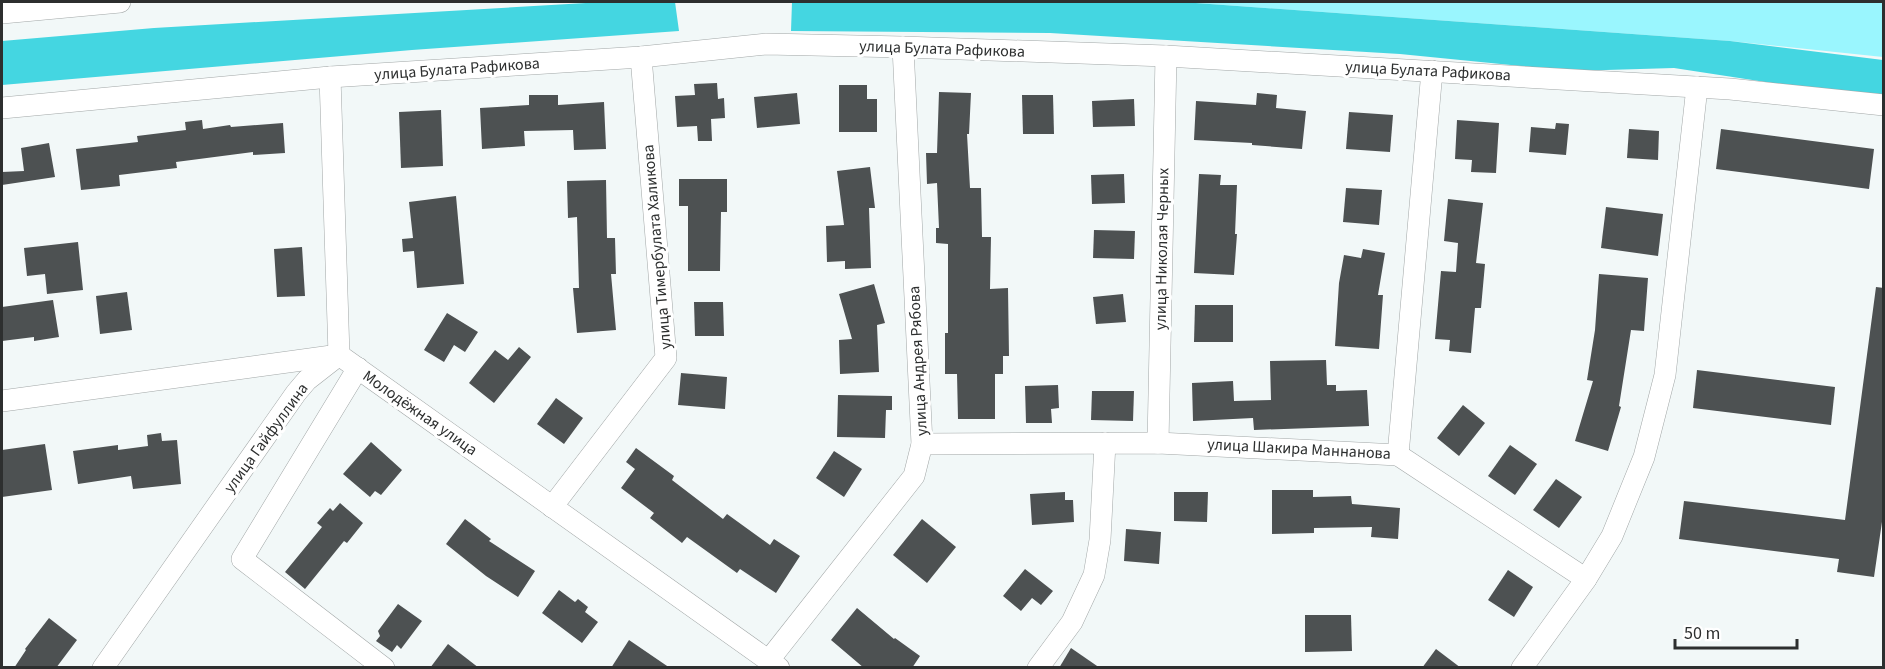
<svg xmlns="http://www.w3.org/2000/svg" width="1885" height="669" font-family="'Source Sans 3',sans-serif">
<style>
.green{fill:#9af6fe}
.forest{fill:#44d6e1}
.building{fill:#4d5152}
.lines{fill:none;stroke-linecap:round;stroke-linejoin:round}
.minor-casing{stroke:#a2a7a7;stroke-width:22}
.minor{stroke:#fff;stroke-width:21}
.labels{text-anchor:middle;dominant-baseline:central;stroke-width:6;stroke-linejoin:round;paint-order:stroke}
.street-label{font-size:16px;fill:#2d2f2f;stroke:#fff}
</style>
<rect width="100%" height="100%" fill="#f2f8f8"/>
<polygon class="green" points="1182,2 1883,2 1883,57 1730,41"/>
<g class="forest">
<polygon points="603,2 675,2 679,31 412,50 2,85 2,41 154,28"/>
<polygon points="792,2 1182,2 1730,41 1883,60 1883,100 1674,68 1572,71 1400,54 1050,33 791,31"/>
</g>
<g class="building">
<polygon points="717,83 718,99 724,98 725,118 711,119 712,141 698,141 697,126 677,127 675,96 695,95 694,84"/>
<polygon points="839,85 867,85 867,99 877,99 877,132 839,132"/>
<polygon points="939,92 971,93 969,134 967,134 970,188 981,188 982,237 991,237 990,289 1008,288 1009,356 1003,356 1003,374 995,374 995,419 958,419 957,374 945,374 945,333 948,333 948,244 936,243 936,228 939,228 937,183 927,184 926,153 937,153"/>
<polygon points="797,93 800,124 757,128 754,97"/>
<polygon points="1257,93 1277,95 1276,108 1306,111 1302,149 1252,145 1252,143 1194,140 1196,101 1256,105"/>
<polygon points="529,95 558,95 558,105 604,102 606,149 574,150 573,130 524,131 525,146 482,149 480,108 529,105"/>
<polygon points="1022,95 1053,95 1054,134 1023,134"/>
<polygon points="1134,99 1135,126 1093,127 1092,101"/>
<polygon points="441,110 443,166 401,168 399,112"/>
<polygon points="1349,112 1393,115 1390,152 1346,149"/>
<polygon points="202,120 203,129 230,125 231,127 283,123 285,153 253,155 253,152 176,162 177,168 119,175 120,186 81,190 76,149 138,142 137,136 186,130 185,122"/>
<polygon points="1457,120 1499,123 1496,173 1471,172 1472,160 1455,159"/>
<polygon points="1556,123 1569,124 1566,155 1529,152 1531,127 1555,129"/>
<polygon points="1629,129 1659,131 1658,160 1627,158"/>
<polygon points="1721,129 1874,149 1869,189 1716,169"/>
<polygon points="49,143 55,177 2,185 2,172 24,171 21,148"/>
<polygon points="870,167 875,208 869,208 871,268 845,269 845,261 827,262 826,226 844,225 837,171"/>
<polygon points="1124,174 1125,203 1092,204 1091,175"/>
<polygon points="1199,174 1221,175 1220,185 1237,185 1235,234 1237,234 1234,275 1194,273"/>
<polygon points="679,179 727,179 727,212 721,212 720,271 688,271 688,206 679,206"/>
<polygon points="606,180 607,238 615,238 616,274 611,274 616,330 577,333 573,288 579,288 577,217 568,218 567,181"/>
<polygon points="1346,188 1382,190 1379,225 1343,222"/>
<polygon points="456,196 464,284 417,288 414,251 403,252 402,239 413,238 409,202"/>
<polygon points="1448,199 1483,203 1476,263 1485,264 1481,308 1475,308 1471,353 1449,351 1450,340 1435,339 1441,271 1456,272 1458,243 1444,241"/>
<polygon points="1606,207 1663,214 1658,256 1601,248"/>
<polygon points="1094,230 1135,231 1134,259 1093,258"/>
<polygon points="78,242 83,290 47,294 45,274 27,276 24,248"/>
<polygon points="302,247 305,296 277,297 274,249"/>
<polygon points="1363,249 1385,253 1378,295 1383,295 1379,349 1335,346 1339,283 1344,255 1361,258"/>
<polygon points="1599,274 1648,278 1644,331 1631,330 1619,406 1621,407 1608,451 1575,441 1593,381 1587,380 1595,330"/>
<polygon points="874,284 885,323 877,325 879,372 840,374 839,340 852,339 839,294"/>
<polygon points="1876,287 1884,288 1884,508 1874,577 1837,572 1839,559 1679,539 1684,501 1845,520"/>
<polygon points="127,292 132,330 100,334 96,296"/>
<polygon points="1123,294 1126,322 1096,324 1093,297"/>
<polygon points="53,300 59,337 34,341 34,337 2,341 2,307"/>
<polygon points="694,302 723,302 724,336 695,336"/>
<polygon points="1195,305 1233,305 1233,342 1194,342"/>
<polygon points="447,313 478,332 465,352 454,345 444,362 424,350"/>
<polygon points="519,347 531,357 494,403 469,383 495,350 508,360"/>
<polygon points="1326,360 1327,385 1336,385 1336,391 1367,390 1369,426 1254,430 1253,418 1193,421 1192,383 1233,381 1234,401 1271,400 1270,361"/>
<polygon points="1697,370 1835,387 1831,425 1693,408"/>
<polygon points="681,373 727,377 725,409 678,405"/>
<polygon points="1058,385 1059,408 1051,409 1052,423 1026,423 1025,386"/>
<polygon points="1092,391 1134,391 1133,421 1091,420"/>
<polygon points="838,395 892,396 892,410 886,410 885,438 837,437"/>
<polygon points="556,398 583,418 564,444 537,424"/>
<polygon points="1463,405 1485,423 1459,456 1437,438"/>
<polygon points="161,433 162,441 177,440 181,484 133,489 131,476 78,484 73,451 118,445 118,450 148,446 147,435"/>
<polygon points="371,442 402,470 381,495 375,491 370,497 343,474"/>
<polygon points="45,444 52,490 2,497 2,450"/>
<polygon points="1510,445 1537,464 1515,495 1488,476"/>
<polygon points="636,448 674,476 672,480 723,519 727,514 770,545 774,539 800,556 776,593 740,569 737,573 687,537 682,543 650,518 654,513 621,488 635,469 626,462"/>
<polygon points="834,451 862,469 844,497 816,478"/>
<polygon points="1556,479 1582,497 1559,528 1533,510"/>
<polygon points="1272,490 1313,490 1313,497 1351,496 1352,504 1400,508 1398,539 1371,537 1372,527 1314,528 1314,533 1272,534"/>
<polygon points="1065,492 1065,500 1073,500 1074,522 1032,525 1030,494"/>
<polygon points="1174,492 1208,492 1207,522 1174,521"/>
<polygon points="340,503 363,523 347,543 344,541 305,589 285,572 322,527 317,523 330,508 333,511"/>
<polygon points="465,519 491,539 489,541 535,571 518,597 486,576 446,544"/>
<polygon points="922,519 956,547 927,583 893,555"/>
<polygon points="1126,529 1161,532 1159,564 1124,561"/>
<polygon points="1025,569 1053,591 1041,605 1032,598 1021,611 1003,596"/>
<polygon points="1508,570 1533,587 1514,617 1488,600"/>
<polygon points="559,590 575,602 578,599 588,607 585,612 598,622 582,643 542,613"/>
<polygon points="398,604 422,621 401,649 397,645 392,652 376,641 380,636 378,631"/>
<polygon points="857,608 894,639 895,638 920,656 912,668 864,668 831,640"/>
<polygon points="1305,615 1351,615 1352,651 1305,652"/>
<polygon points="49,618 77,640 56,668 14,668 26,650 25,649"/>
<polygon points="629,640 670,668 611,668"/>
<polygon points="448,644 479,668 430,668"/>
<polygon points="1071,648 1100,668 1059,668"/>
<polygon points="1436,649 1461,668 1422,668"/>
</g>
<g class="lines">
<g class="minor-casing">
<g id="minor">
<polyline points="2,13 120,2"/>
<polyline points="2,108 330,77 641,57 766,44 903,47 1166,56 1730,89 1884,105"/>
<polyline points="358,368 242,559 384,668"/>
<polyline points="2,401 339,355 779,668"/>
<polyline points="1158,443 1166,56"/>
<polyline points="922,444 1158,443 1398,455 1432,71"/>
<polyline points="1398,455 1586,579"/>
<polyline points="552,507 666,358 641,57"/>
<polyline points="769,660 914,476 922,444 903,47"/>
<polyline points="103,668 296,393 307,380 339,355 330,77"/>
<polyline points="1038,668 1072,622 1094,575 1100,540 1105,443"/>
<polyline points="1522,668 1586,579 1612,536 1644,457 1665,375 1697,87"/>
</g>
</g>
<use href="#minor" class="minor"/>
</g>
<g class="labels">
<g class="street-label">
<text transform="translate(942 49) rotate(2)">улица Булата Рафикова</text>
<text transform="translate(457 69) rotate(-4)">улица Булата Рафикова</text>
<text transform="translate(1428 71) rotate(3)">улица Булата Рафикова</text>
<text transform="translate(657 247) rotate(-95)">улица Тимербулата Халикова</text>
<text transform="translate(1162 249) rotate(-89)">улица Николая Черных</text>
<text transform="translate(918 361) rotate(-93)">улица Андрея Рябова</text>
<text transform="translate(420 413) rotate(35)">Молодёжная улица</text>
<text transform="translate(266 438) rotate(-54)">улица Гайфуллина</text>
<text transform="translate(1299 449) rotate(3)">улица Шакира Маннанова</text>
</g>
</g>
<rect width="1885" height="669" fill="none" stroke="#2d2f2f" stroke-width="6"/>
<path d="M1675 639v9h122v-9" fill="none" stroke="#2d2f2f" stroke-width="3"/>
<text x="1684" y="639" font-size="18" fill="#2d2f2f" stroke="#ffffff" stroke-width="4.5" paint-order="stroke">50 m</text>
</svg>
